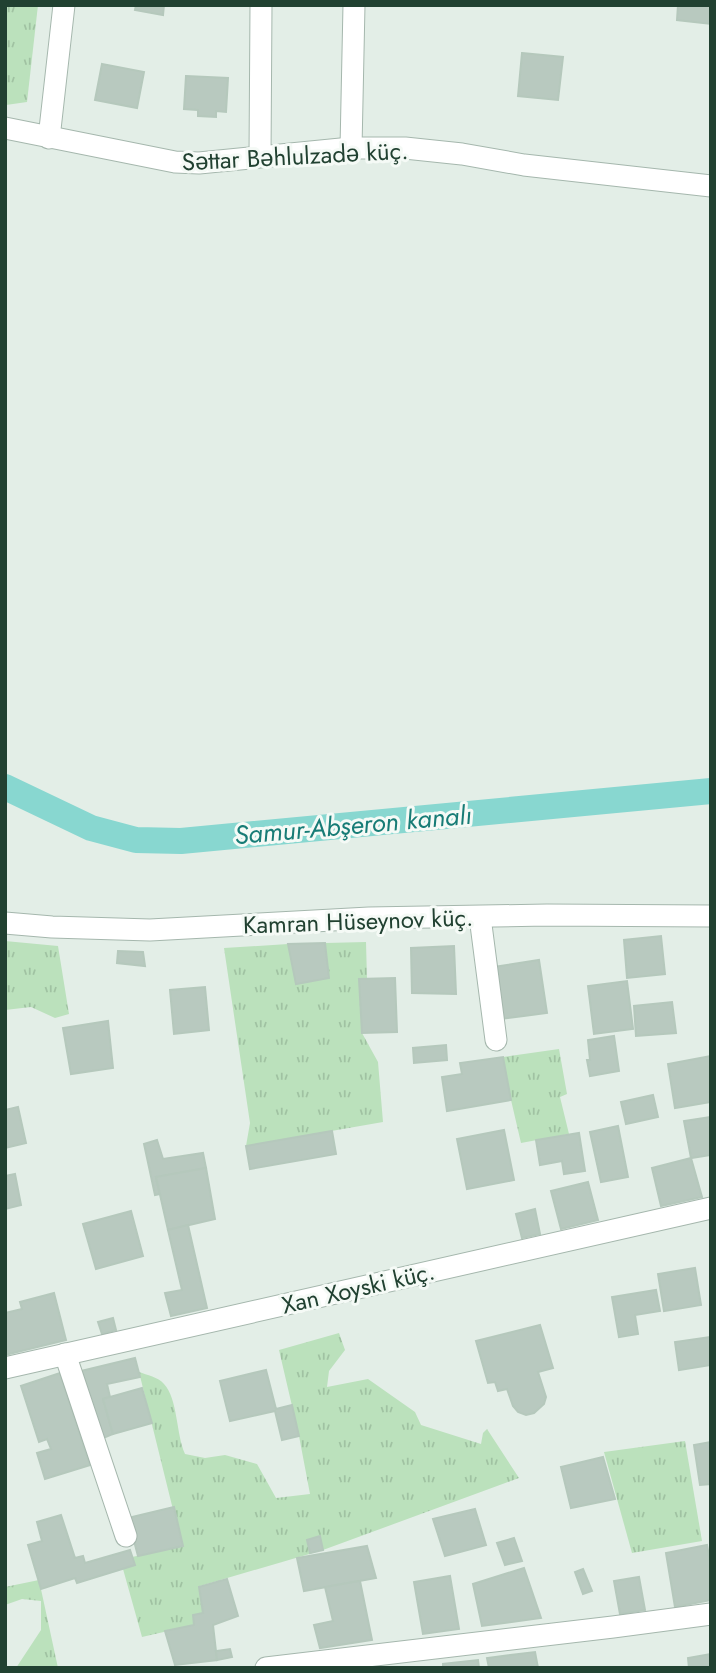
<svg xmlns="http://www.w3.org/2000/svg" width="716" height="1673" font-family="Jost,sans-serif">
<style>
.grass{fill:url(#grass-tufts)}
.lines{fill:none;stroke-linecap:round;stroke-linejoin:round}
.canal{stroke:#88d7d0;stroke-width:26}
.building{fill:#b8c9bf;stroke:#b5c8bc;stroke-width:2}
.street-casing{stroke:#a5b7ad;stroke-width:23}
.street{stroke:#fff;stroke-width:21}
.labels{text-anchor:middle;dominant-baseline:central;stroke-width:6;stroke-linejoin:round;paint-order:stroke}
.street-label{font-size:24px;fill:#214131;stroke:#f5faf6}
.water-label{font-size:26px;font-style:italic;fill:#177c76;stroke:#f5faf6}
</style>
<defs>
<pattern id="grass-tufts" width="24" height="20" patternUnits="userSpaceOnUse" patternTransform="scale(1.75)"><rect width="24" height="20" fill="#bbe1bc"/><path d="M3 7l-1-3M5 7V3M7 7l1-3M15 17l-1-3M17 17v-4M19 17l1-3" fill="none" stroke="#a0c2a2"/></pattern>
</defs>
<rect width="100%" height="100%" fill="#e3eee7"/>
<g class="grass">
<polygon points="5,5 38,5 27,102 6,105"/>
<polygon points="5,941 58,946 69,1014 55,1018 31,1007 5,1010"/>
<polygon points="366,942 367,979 360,979 362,1033 378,1062 383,1122 246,1146 250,1123 224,948 288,944 298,984 329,978 325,943"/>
<polygon points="559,1049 567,1094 560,1097 569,1134 521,1143 511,1100 503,1057"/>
<path d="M339,1333l6,17 -16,21 -2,16 41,-8 47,33 6,13 60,19 2,-11 4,-4 32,49 -196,72 -123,36 3,27 -10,2 1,10 -52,12 -19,-68 11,-4 -2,-8 50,-11 -43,-174c8,3 19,5 25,12 14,15 12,50 21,70l20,4 20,-3 32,9 19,34 34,-4 -11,-58 -20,-86z"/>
<polygon points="685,1441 702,1541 632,1553 604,1452"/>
<polygon points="39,1580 58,1668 16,1668 41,1630 41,1601 22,1599 5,1605 5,1587"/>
</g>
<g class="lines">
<polyline class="canal" points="5,787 91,828 136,840 181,841 711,791"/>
</g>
<g class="building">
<polygon points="136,5 164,5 163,15 135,10"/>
<polygon points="678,5 711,5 711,24 677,20"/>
<polygon points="522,53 563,57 558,100 518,96"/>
<polygon points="102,64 144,72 137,108 95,100"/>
<polygon points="186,76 228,78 226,112 216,111 216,117 198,116 198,110 184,109"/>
<polygon points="661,936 665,974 627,978 624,940"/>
<polygon points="325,943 329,978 296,984 288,944"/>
<polygon points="454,946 456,994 412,993 411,948"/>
<polygon points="118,951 143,952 145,966 117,963"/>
<polygon points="539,960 547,1013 501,1019 493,967"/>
<polygon points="395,978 397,1032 362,1033 359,979"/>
<polygon points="627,981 633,1029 594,1034 588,986"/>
<polygon points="205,987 209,1030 174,1034 170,990"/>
<polygon points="672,1002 676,1033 636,1036 634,1006"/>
<polygon points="108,1021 113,1068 71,1074 63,1028"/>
<polygon points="614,1036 619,1071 590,1076 587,1060 590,1060 588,1040"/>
<polygon points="446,1045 447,1060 414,1063 413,1048"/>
<polygon points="711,1056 711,1102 675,1108 668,1064"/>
<polygon points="503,1057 511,1100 447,1111 442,1077 462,1074 460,1063"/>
<polygon points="653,1095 658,1117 626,1124 621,1102"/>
<polygon points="18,1107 26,1143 5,1148 5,1110"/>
<polygon points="711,1117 711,1155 691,1158 684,1121"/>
<polygon points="618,1126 628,1177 601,1182 590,1132"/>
<polygon points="504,1130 514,1180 467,1189 457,1139"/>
<polygon points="332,1131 336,1154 250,1169 246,1146"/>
<polygon points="579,1133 585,1171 564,1174 562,1161 540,1165 536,1140"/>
<polygon points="157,1140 163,1159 203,1153 206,1168 156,1177 160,1194 155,1195 144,1144"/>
<polygon points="691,1158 702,1197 661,1206 652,1168"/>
<polygon points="206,1168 215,1219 168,1230 156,1177"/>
<polygon points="15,1174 21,1205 5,1209 5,1176"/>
<polygon points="588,1182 598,1220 561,1229 551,1191"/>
<polygon points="535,1209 540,1234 522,1238 516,1214"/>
<polygon points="131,1211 143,1256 96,1269 83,1224"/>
<polygon points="188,1225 207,1308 171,1316 165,1293 182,1290 168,1230"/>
<polygon points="695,1268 701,1305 664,1311 658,1274"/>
<polygon points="656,1290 660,1311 635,1315 638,1334 619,1337 612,1297"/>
<polygon points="54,1293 66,1340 5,1355 5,1313 22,1309 20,1302"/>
<polygon points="113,1318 116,1330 102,1334 98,1322"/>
<polygon points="540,1325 553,1368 538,1372 546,1397 544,1404 534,1413 526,1415 518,1412 513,1406 507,1389 498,1391 495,1382 488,1383 476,1341"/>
<polygon points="711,1337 711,1365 679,1370 675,1342"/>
<polygon points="135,1358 140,1377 107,1384 110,1397 103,1399 113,1434 101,1439 77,1372"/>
<polygon points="266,1370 276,1409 292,1405 299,1436 282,1440 275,1411 230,1421 220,1381"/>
<polygon points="60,1373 90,1465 45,1479 37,1453 51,1449 47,1439 39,1442 21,1386"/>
<polygon points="142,1388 152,1423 113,1434 103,1399"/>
<polygon points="711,1442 711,1484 700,1485 694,1445"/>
<polygon points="603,1457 615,1499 571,1508 561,1467"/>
<polygon points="174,1507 183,1546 138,1556 128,1518"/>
<polygon points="475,1509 486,1545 445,1556 433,1519"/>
<polygon points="61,1515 75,1558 83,1556 85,1563 130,1550 135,1565 77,1583 75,1578 41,1589 28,1545 42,1541 37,1522"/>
<polygon points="320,1536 323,1550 310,1553 307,1540"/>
<polygon points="514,1538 522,1561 505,1565 497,1543"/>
<polygon points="707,1545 711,1566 711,1600 675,1607 666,1553"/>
<polygon points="367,1546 376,1578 304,1591 297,1558"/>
<polygon points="524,1568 541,1618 482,1626 473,1584"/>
<polygon points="583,1569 592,1591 583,1594 575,1572"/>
<polygon points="450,1576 459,1629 423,1634 414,1582"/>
<polygon points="639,1577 645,1610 620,1614 614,1581"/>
<polygon points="227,1579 238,1616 213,1625 217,1660 175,1665 165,1631 194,1625 193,1615 203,1613 199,1587"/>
<polygon points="360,1581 372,1640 320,1648 314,1625 333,1621 325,1587"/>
<polygon points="230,1649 232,1657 217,1660 216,1651"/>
<polygon points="535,1652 538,1668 489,1668 487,1658"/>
<polygon points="711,1654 711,1668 689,1668 688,1658"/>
<polygon points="478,1660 479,1668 443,1668 443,1664"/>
</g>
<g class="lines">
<g class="street-casing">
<g id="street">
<polyline points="5,128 175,162 199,163 351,148 405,148 462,154 524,165 711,186"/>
<polyline points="49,138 64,5"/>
<polyline points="351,148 354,5"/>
<polyline points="260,156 261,5"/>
<polyline points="480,917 496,1040"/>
<polyline points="5,923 52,927 150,930 369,918 547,915 711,916"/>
<polyline points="65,1354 126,1536"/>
<polyline points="5,1368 711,1208"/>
<polyline points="266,1668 613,1627 711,1614"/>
</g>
</g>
<use href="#street" class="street"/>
</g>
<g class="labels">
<g class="street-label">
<text transform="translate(295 156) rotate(-3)">Səttar Bəhlulzadə küç.</text>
<text transform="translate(358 921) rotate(-2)">Kamran Hüseynov küç.</text>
<text transform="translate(358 1288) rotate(-13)">Xan Xoyski küç.</text>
</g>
<g class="water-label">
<text transform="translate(353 825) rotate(-5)">Samur-Abşeron kanalı</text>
</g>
</g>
<rect width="716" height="1673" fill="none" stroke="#214131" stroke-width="14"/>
</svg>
